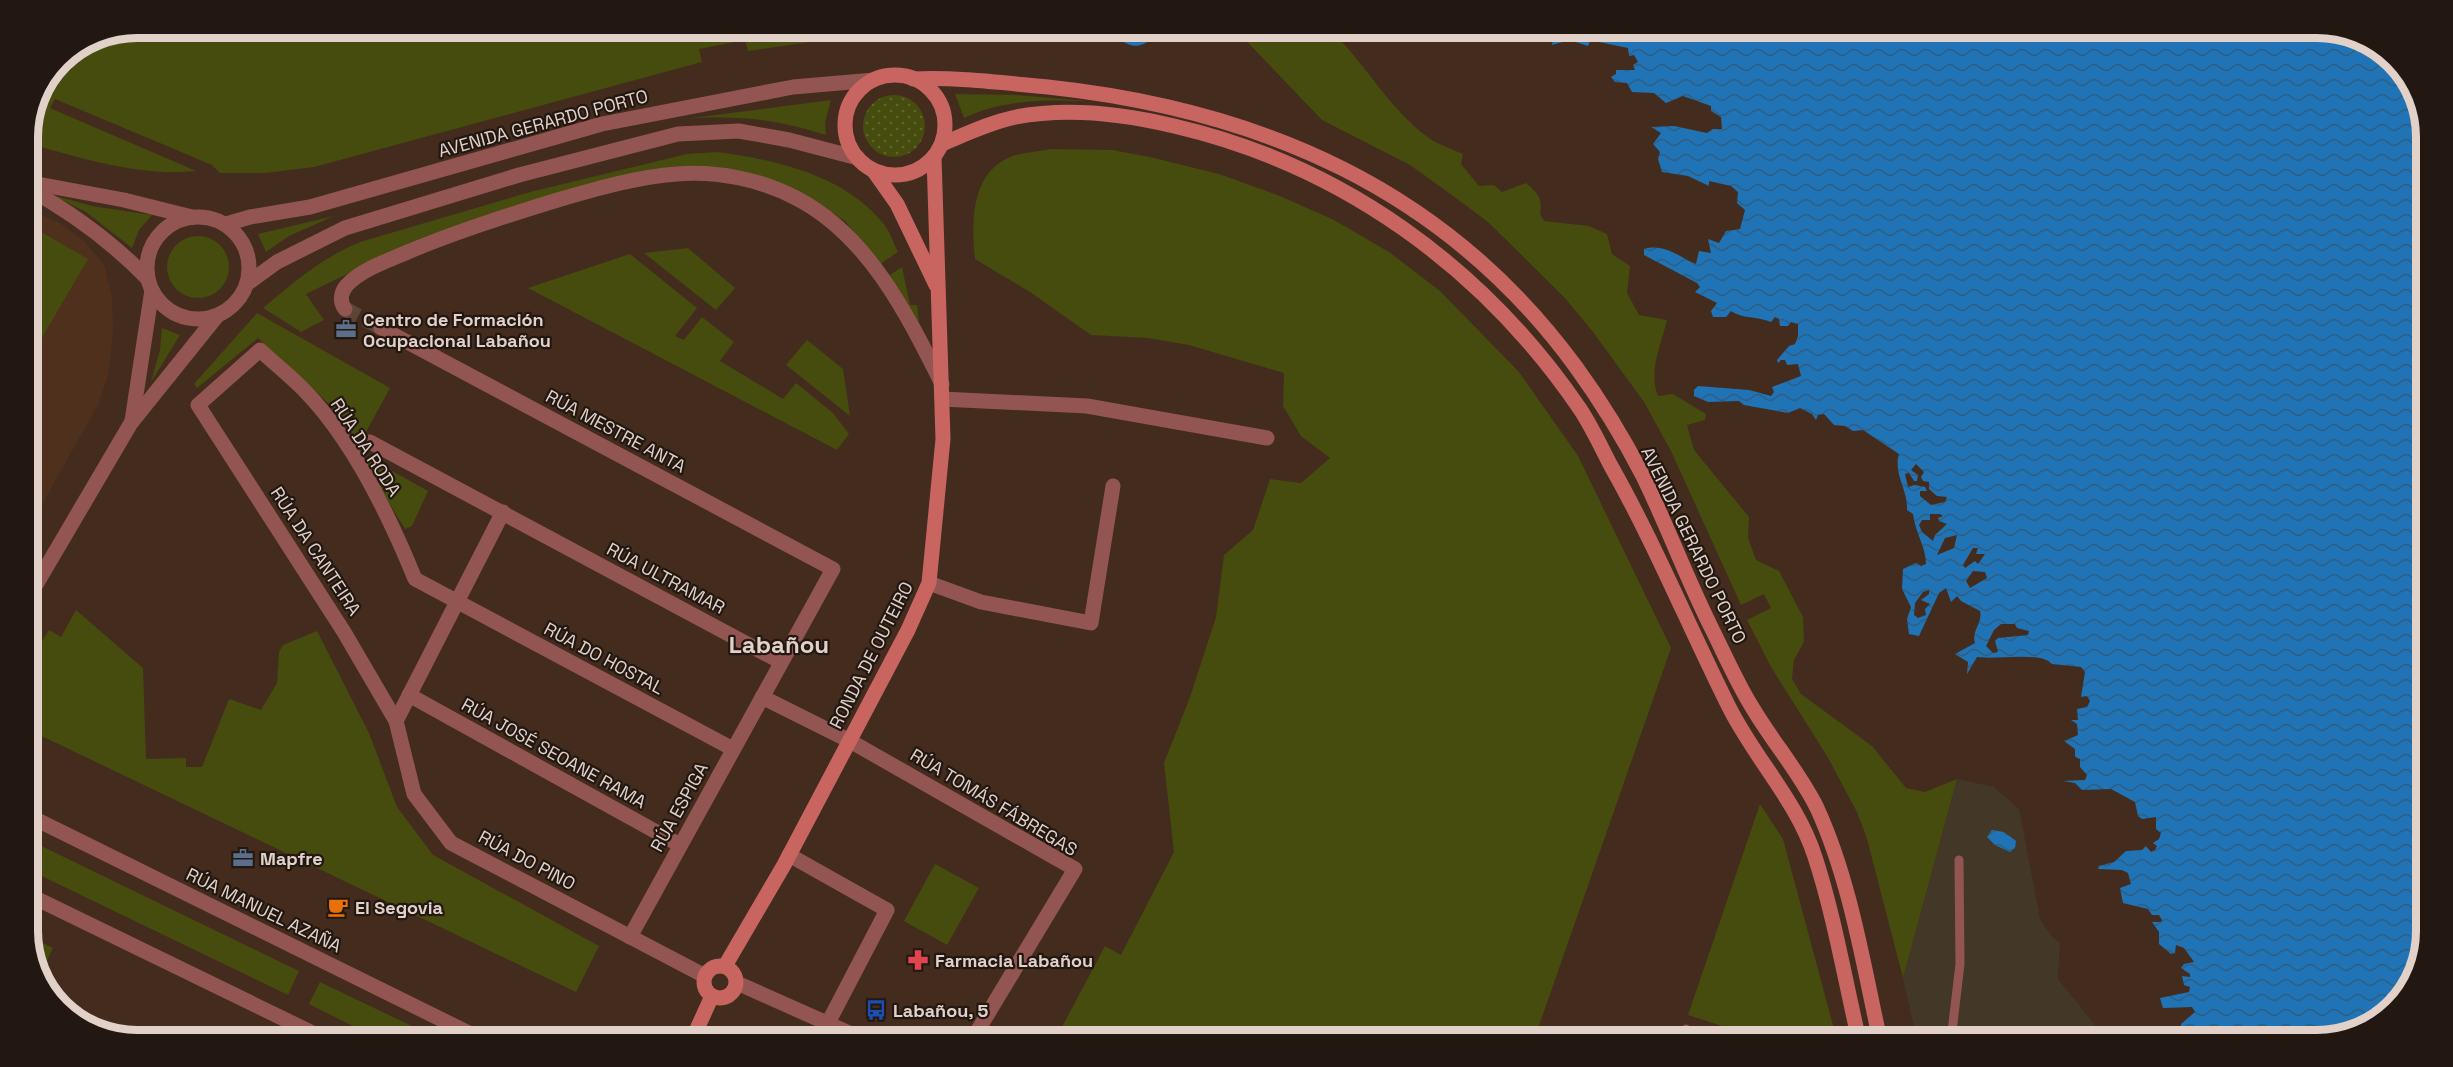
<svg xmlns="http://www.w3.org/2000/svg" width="2453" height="1067" font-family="'Space Grotesk',sans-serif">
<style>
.built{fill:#4e301d}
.industrial{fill:#433728}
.green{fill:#464b0e}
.garden{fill:url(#garden-dots)}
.water{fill:url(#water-waves);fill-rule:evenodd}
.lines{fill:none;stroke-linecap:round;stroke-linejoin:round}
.street-tunnel{stroke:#5b4537;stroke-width:15;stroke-dasharray:15 8;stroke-linecap:butt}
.lane{stroke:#935551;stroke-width:9}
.street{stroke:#935551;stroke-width:15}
.secondary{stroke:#c86561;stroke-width:15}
.labels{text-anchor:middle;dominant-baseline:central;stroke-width:4.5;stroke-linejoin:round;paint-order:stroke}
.street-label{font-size:18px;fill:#e1d1c8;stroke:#221711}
.poi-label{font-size:18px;font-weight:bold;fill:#e1d1c8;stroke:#221711;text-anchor:start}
.district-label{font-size:24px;font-weight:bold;fill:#e1d1c8;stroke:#221711}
.rim{fill:none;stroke:#e1d1c8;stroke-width:8}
</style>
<defs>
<pattern id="garden-dots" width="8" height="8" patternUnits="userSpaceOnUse" patternTransform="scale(1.5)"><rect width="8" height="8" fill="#464b0e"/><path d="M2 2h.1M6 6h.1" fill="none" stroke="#606430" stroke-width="1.8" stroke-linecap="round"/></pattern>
<pattern id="water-waves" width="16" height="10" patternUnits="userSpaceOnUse" patternTransform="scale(1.5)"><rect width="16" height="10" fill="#2073b4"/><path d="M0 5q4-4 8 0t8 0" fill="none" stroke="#2e5e84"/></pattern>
</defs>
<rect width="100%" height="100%" fill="#432c1d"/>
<polygon class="built" points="27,209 60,223 83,240 104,265 112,296 113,330 109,372 99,403 27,531"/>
<polygon class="industrial" points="1957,779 1994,787 2019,809 2040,919 2052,937 2060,943 2058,979 2107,1040 1917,1040 1903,978"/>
<g class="green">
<path d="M137,27h848l-8,5h-98l-131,19 -3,-11 -46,9 3,13 -388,105 -49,6h-45l-8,-8 -157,-66 -5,9 146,63c-55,6 -116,-13 -169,-28v-13l32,-71 36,-24z"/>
<path d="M1233,27h94c38,34 60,81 102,111 10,7 23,11 34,16l-2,10 18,22 15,-1 8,7 24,-9c12,10 17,16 14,31l4,7 45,5 18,8 5,20 18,12 -3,27 12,22 28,5c-6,25 -19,52 -9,76l15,-2 33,20 -1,6 -18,5 7,25 55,67 -1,21 8,22 23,11 24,46 1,25 -10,18 -2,19 9,15 71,52 34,42 19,4 32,-13 -54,199 -36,-139 -10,-27 -30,-56 -56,-89 -24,-47 24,-12 -7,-14 -23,11 -70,-154 -27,-49 -51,-70 -29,-35 -76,-75 -39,-29 -39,-28 -88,-45z"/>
<path d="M955,94l61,1 71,6c-43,-1 -83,-2 -123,17z"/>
<path d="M831,100l-6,23 1,12c-50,-16 -88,-20 -141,-16z"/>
<path d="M1051,149l61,1 38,7 69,17 61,22 54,24 55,32 51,39 79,81 59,84 93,192 -137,392h-479l50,-94 16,9 53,-103 -10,-89 26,-66 26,-80 8,-62 29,-25 17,-51 31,4 29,-25 -29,-22 -18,-30 1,-33 -95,-28 -41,-7 -57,-3 -61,-43 -55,-33c-4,-36 -4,-86 35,-102 13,-5 28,-5 41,-8z"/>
<path d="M718,152c58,8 126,23 165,71 7,8 10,19 15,29l-19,13 -33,-43 -30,-21 -41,-19 -63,-14 -235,50 -56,20 -115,56 18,26 -23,12 -38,-24c31,-26 60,-51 97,-66l170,-50 157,-38z"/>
<polygon points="52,195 92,206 152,215 139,230 132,248 86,212"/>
<polygon points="334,216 289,236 266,252 258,234"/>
<polygon points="36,229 88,259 37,346 27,340 27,239 30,240"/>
<circle cx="198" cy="267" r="31"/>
<polygon points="688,248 735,288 716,310 644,253"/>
<polygon points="630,254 697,308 675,336 684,340 702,317 734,342 720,361 783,399 796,383 833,413 849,434 837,450 528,288"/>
<polygon points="902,267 910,305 917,305 920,332 887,277"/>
<polygon points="257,313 390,388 366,432 355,437 327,402 258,338 197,388 194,384"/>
<polygon points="162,328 180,335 151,382 160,350"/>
<polygon points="807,340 843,369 850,416 786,365"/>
<polygon points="369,458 428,491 412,526 405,529 366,465"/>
<polygon points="76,610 143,668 146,759 186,758 186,767 202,767 229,699 261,710 277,683 279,652 283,645 317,631 369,733 397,807 433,855 599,946 576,992 27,729 27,665 49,630 61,637"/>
<polygon points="1760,804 1783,839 1837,1040 1765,1040 1688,1015"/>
<polygon points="27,839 299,971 288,995 27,869"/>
<polygon points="935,864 979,888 947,945 904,921"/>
<polygon points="27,936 53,948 40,975 27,938"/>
<polygon points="320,982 441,1040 381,1040 309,1004"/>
</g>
<circle class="garden" cx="894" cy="126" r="31"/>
<g class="water">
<path d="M1105,27h61c-26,25 -35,25 -61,0z"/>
<path d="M1562,27h754l43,8 48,40 19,55v800l-8,43 -40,48 -61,19h-136v-16l14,-12 -3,-5 -29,1 -3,-10 29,-6 1,-5 -6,-2 -2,-9 8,1v-3l-9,-6 3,-4 10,-2 -10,-14 -8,-3 -1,8 -4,1 -12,-10v-12l-7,-10h9l1,-2 -3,-5h-7l-4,-6 -25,-6 -3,-15 11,-4 -3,-11 -6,-3 -24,-1 1,-3 15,-4 12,-11 16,-1 4,-4 5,6 4,-2 2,-4 -4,-3 6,-4 2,-6 -5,-4v-12l-14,2 -4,-3 -3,-14 -24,-13 -29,1 -7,-7 -12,-2 22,-1 2,-5 -7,-8v-8l-5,-2v-8l-11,-8 14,-6 -1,-11 -6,-4h7l-1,-11 10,-2 3,-6 -3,-5 -6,1 4,-25 -4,-5 -29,-3c-12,-13 -55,-4 -75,-7l-10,17 1,-12 -13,-8 20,-11c-4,-12 8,-20 5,-32l-19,-10 -4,-5 -6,6 -5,-14 -7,5 -20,43 -10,-2 -2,-15 4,-12 -9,-18 1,-20 13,-6 5,3 5,-2c0,-17 -11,-32 -13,-50l-6,-4c1,-21 -14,-36 -8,-56l-36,-24 -10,1 -8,-5 -11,-1 -10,-11 -6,1 -2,5 -4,-6 -12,-6 -12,5 -44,-8 -5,-4 -31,1 -14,-6v-6l4,-4 51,4 22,6 3,-4 -2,-5 29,-11 -3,-12 -11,1 -2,-5h-4l-3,3 -1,-3 12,-14 6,-2 3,-8v-12l-7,-2 -3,4h-8l-1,-7 -4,-2 -4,5c-13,-6 -29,-3 -40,-11l-5,6h-13l-2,-6 6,-8 -22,-11 5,-5 -3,-4 -53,-28v-6c20,-6 35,8 52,15l3,-13 12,2 -3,-14 11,4 7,-12 14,-2 5,-19 -8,-7 1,-11 -7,-6 -22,-5v5l-21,-10 -26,-4 -4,-13 2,-7 -7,-8 8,-11 -10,-6 23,-1 33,7 6,-4h9l-1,-12 -10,-6v-5l-28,-10 -17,7 -12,-10 -22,-1 -5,-9 -12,-1 -4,-5 5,-3v-4h19l-2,-5 5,-3 -4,-7 -5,1 -1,-8 -34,-7h-4l-2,5 -19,-6 -17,5 1,-5 10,-4zM1916,464l8,8 -3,5 2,4 6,1v7l8,7 10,1 -2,5 -14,3 -11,-9v-5h7l-2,-4 -10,-2 -7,2 -3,-13 4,-1 5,8h3l1,-6 -7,-5zM1930,514h10l3,2 -5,2 1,3 8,3 -12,11 -2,6 -11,-9 -3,-7 3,-5h8zM1957,535l-3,13 -17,7 8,-17zM1973,548h5l-2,6h9l-7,10 -3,-3 -10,7 -2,-3zM1973,571l12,1 2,6 -17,10 -4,-7zM1929,590v4l-8,6 9,4 -5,5 1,6 -8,3 -4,-3 1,-12 8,-11zM2001,624h14l2,4 12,3 -1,4 -30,3 -3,3 3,11 -5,1 -7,-7 8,-16z"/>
<polygon points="1992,830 2004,832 2016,841 2015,848 2010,852 1995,845 1987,837"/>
</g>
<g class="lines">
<polyline class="street-tunnel" points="345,309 381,328"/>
<g class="lane">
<polyline points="1682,1040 1686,1029"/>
<polyline points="1951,1040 1960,964 1959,860"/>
</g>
<g class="street">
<polyline points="27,182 124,200 192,217"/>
<path d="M27,188c46,25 85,54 121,91"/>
<circle cx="198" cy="268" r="51"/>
<polyline points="226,224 250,217 310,207 602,124 793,87 874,80"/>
<polyline points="248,283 277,262 345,228 519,175 678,134 739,131 789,140 858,158"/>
<path d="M345,309c-6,-8 -4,-17 2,-24 14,-15 37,-23 56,-31 51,-22 105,-39 158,-55 38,-11 76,-22 116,-25 40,-3 83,5 119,24 72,37 111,116 146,186"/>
<polyline points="381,328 833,569 630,937"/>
<polyline points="942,399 1087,406 1267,438"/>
<polyline points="132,421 152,290"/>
<polyline points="370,442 781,662"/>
<polyline points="929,583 981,602 1091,623 1113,486"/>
<polyline points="27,600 131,423 217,316"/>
<polyline points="409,695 680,845"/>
<polyline points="762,697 850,741 1075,869 972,1040"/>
<polyline points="396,721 503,512"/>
<polyline points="27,815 483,1040"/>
<polyline points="789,855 887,910 828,1023"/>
<polyline points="27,894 327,1040"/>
<path d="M705,976l-254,-133 -37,-49 -18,-73 -52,-89 -146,-227 62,-55c15,14 30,26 44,40 49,50 85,125 111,189l318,170"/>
<polyline points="737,983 865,1040"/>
</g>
<g class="secondary">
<circle cx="895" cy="125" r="50"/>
<path d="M913,79c45,-2 90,4 135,8 213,23 398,102 528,280 24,33 48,72 67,109 24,49 43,101 68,151 13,26 25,54 41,80 20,34 48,66 65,101 33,72 46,155 63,232"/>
<path d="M942,144c24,-10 49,-22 74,-27 52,-10 108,-3 158,9 168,39 309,141 406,283 12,18 21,38 31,57 44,78 78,161 118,241 26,52 68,94 86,150 19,58 30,123 44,183"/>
<polyline points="873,170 897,204 936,285"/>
<circle cx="720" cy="982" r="16"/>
<polyline points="725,966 784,865 908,630 929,583 943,439 934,157"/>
<polyline points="692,1040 712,996"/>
</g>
</g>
<defs>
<g id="office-bare" transform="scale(1.62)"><path d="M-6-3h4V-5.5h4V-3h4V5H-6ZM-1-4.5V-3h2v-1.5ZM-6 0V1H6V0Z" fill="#5c6f8a" stroke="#221711" stroke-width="2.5" paint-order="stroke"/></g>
<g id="cafe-bare" transform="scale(1.62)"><path d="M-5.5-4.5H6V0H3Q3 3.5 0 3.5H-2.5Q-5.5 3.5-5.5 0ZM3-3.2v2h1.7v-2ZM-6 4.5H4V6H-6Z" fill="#e8710a" stroke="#221711" stroke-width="2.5" paint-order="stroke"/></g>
<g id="pharmacy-bare" transform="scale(1.62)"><path d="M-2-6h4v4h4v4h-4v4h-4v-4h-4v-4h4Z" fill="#e0444e" stroke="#221711" stroke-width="2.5" paint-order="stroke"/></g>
<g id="bus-bare" transform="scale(1.62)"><path d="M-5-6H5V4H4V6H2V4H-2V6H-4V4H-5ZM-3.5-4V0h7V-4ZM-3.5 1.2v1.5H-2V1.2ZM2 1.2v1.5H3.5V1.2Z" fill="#1a4fb4" stroke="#221711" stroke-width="2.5" paint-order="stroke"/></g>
</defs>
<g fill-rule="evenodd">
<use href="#office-bare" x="346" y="329"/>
<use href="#office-bare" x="243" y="858"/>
<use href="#cafe-bare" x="338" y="907"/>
<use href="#pharmacy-bare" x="918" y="960"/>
<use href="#bus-bare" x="876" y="1010"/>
</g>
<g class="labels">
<g class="street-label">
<text transform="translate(543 123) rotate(-15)">AVENIDA GERARDO PORTO</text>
<text transform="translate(616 431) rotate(28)">RÚA MESTRE ANTA</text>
<text transform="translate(366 447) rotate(57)">RÚA DA RODA</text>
<text transform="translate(1694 545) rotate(64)">AVENIDA GERARDO PORTO</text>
<text transform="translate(316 551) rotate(57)">RÚA DA CANTEIRA</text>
<text transform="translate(666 578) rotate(28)">RÚA ULTRAMAR</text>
<text transform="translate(871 655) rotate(-63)">RONDA DE OUTEIRO</text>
<text transform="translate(604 658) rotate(28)">RÚA DO HOSTAL</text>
<text transform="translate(554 753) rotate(29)">RÚA JOSÉ SEOANE RAMA</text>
<text transform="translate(994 802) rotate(31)">RÚA TOMÁS FÁBREGAS</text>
<text transform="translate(679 807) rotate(-61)">RÚA ESPIGA</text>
<text transform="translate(527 860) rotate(28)">RÚA DO PINO</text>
<text transform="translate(264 910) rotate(26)">RÚA MANUEL AZAÑA</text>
</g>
<g class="poi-label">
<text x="363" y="319">Centro de Formación<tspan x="363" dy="21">Ocupacional Labañou</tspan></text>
<text x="260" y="858">Mapfre</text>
<text x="355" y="907">El Segovia</text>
<text x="935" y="960">Farmacia Labañou</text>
<text x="893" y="1010">Labañou, 5</text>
</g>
<g class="district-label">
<text x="779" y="644">Labañou</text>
</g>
</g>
<path d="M0 0H2453V1067H0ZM137 38H2317A99 99 0 0 1 2416 137V931A99 99 0 0 1 2317 1030H137A99 99 0 0 1 38 931V137A99 99 0 0 1 137 38Z" fill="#221711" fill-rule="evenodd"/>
<path class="rim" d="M137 38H2317A99 99 0 0 1 2416 137V931A99 99 0 0 1 2317 1030H137A99 99 0 0 1 38 931V137A99 99 0 0 1 137 38Z"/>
</svg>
